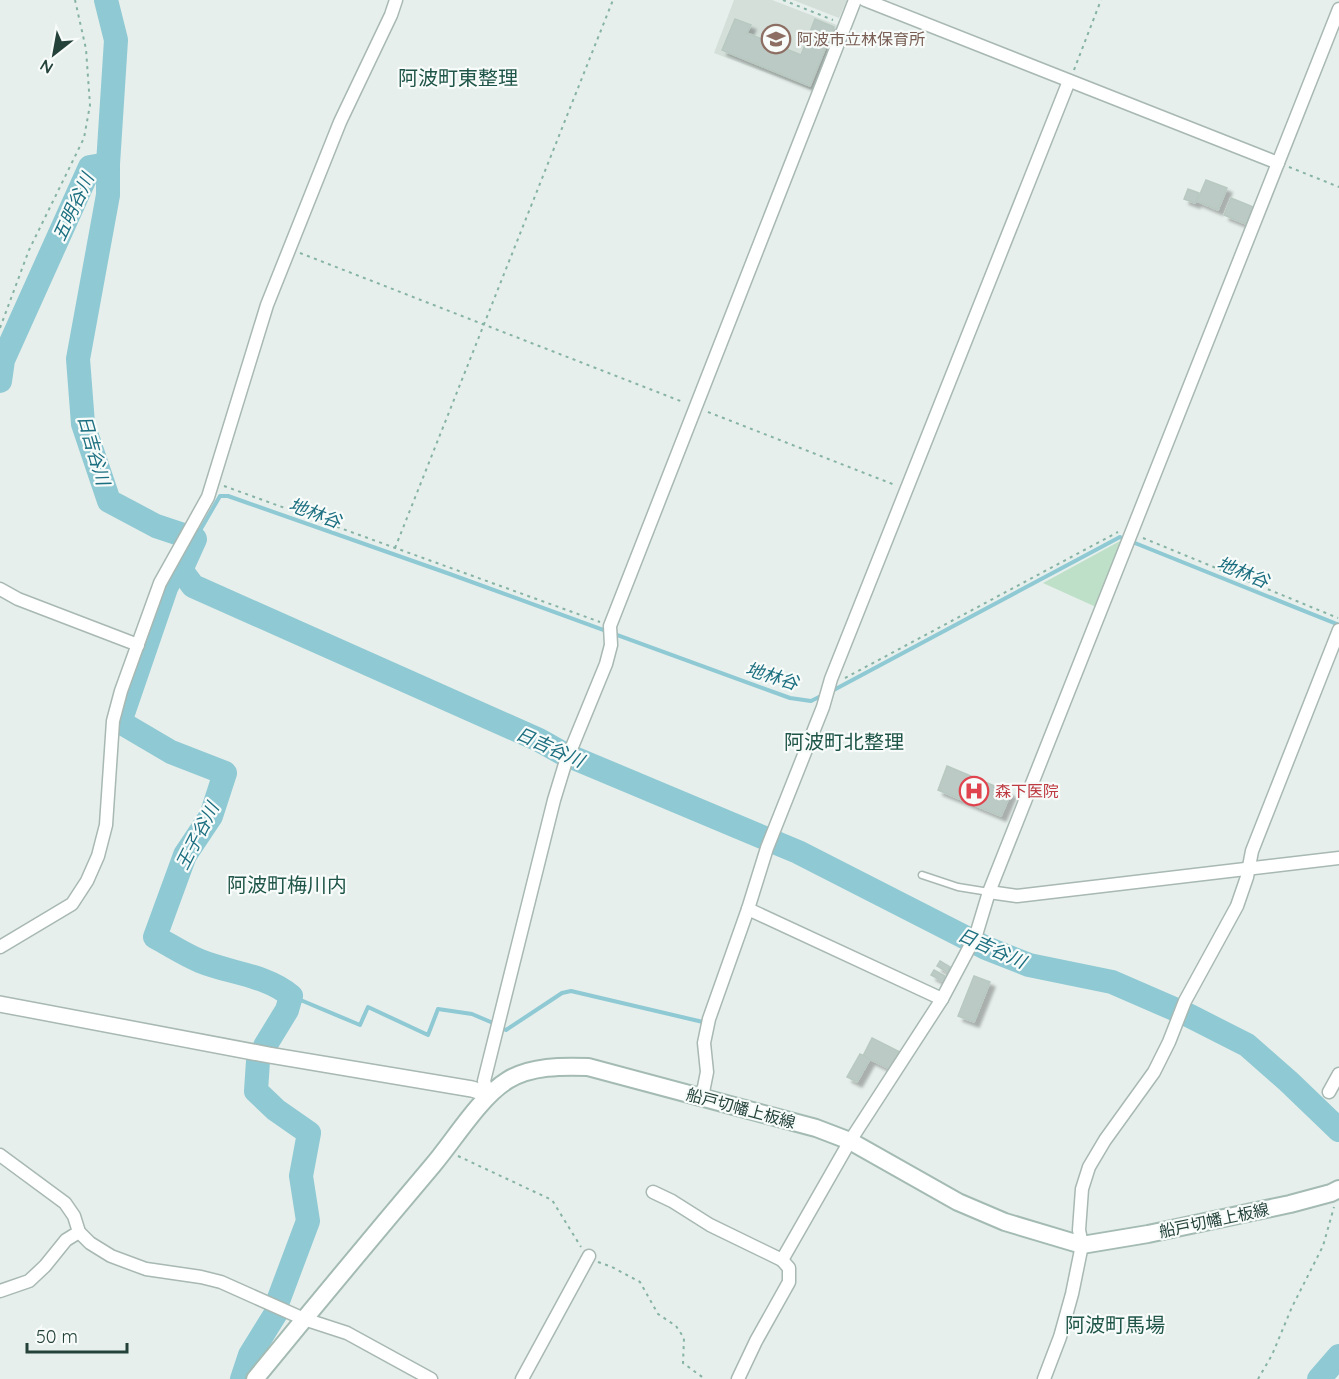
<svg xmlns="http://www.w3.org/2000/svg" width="1339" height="1379" font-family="Quicksand,'Noto Sans JP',sans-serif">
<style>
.built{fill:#d4dfda}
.green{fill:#bfe0c8}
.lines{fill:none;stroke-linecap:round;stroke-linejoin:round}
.stream{stroke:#8ec9d4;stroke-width:4}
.river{stroke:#8ec9d4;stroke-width:24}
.building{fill:#bbcac4;stroke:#b8c9c2;stroke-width:1.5;filter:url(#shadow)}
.service-casing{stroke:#a8b8b2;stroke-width:9}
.minor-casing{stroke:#a8b8b2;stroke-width:15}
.tertiary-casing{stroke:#a8b8b2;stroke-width:18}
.secondary-casing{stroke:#a4bbb3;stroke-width:20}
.path{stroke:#86b3a5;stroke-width:2;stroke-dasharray:3 4.5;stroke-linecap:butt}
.service{stroke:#fff;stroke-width:6}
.minor{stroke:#fff;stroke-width:12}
.tertiary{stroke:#fff;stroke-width:15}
.secondary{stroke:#fff;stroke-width:16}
.labels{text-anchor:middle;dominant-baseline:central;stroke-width:4.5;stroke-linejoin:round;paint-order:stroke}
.education-label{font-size:16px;fill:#785e54;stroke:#f7fbf9;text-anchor:start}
.health-label{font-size:16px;fill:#be3a42;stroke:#f7fbf9;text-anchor:start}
.street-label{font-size:16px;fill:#24423a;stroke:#f7fbf9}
.water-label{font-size:18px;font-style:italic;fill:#1c6f80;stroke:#f7fbf9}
.quarter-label{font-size:20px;fill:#1f5548;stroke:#f7fbf9}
</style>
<defs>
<filter id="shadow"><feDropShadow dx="5" dy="5" stdDeviation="1.5" flood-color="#0004"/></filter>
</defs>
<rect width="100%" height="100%" fill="#e6efeb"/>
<g class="built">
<polygon points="734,0 772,0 837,25 812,90 714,53"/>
<polygon points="793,0 847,0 839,18"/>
</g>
<polygon class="green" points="1120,541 1121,545 1096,607 1043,583"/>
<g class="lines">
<g class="stream">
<polyline points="195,539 220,496 228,496 447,573 790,698 811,701 823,695"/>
<polyline points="830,692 1120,537 1339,625"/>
<polyline points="291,996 360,1025 368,1007 428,1035 438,1009 472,1014 493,1023"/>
<polyline points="502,1028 506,1030 562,993 571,991 703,1022"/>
</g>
<g class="river">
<polyline points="106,0 116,40 108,164 108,195 78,359 83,424 109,501 156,526 195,539 181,570 193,586 539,740 562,753 798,852 986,948 1029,965 1112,982 1188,1015 1247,1045 1288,1081 1339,1130"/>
<polyline points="0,381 3,360 90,167 108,164"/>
<path d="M181,570l-9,6 -6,12 -46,134 51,30 54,21 -14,43 -26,39 -30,82c15,8 30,18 45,24 29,12 67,14 91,35l-4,14 -22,36"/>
<polyline points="258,1061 256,1091 276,1110 309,1133 301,1176 308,1221 278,1301"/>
<polyline points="242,1379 250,1355 276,1313"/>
<polyline points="1319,1379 1339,1356"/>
</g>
</g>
<g class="building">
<polygon points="735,19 751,25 747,33 801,55 815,19 834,27 810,86 722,50"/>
<polygon points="1206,180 1227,188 1218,210 1197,201"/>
<polygon points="1188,189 1199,193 1195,203 1184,199"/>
<polygon points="1231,198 1253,207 1246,224 1224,215"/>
<polygon points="947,766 1011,793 1001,816 938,790"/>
<polygon points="940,961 950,967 947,972 937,966"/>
<polygon points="934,970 945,976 942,981 931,975"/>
<polygon points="974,976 990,982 974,1022 958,1016"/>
<polygon points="872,1038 900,1052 892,1070 863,1056"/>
<polygon points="860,1054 870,1059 857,1082 847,1077"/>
</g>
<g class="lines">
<g class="service-casing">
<polyline id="service" points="922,875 958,887 989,892"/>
</g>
<g class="minor-casing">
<g id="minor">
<polyline points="865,0 1278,163"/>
<polyline points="0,589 18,599 138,645"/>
<polyline points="989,892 1017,896 1339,858"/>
<polyline points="748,909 942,999"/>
<polyline points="0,947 72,904 87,881 98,856 106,825 113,721 121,691 160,583 208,497 267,305 340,122 391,15 396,0"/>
<polyline points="1329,1092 1339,1074"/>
<polyline points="488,1094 484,1081 554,800 565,764 606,664 611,645 610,626 855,0"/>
<polyline points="702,1097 707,1072 704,1043 709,1019 748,909 767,848 823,707 831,679 1069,81"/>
<polyline points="0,1155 65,1203 74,1216 79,1232 90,1243 111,1256 146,1269 201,1277 221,1282 304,1319 347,1333 431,1379"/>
<polyline points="653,1192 672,1201 710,1225 782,1260"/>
<polyline points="0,1291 29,1281 45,1266 66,1240 79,1232"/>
<polyline points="522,1379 589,1256"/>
<polyline points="738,1379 756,1341 789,1282 789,1268 782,1260 850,1141 942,999 976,935 989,892 1339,9"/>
<polyline points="1044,1379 1060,1337 1072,1294 1082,1245 1079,1230 1082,1189 1089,1167 1105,1140 1154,1072 1169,1042 1185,1001 1237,906 1247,877 1252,851 1339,630"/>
</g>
</g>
<g class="tertiary-casing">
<polyline id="tertiary" points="0,1004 269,1055 472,1089 488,1094"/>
</g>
<g class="secondary-casing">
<path id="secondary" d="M255,1379c59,-72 118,-143 178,-214 22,-26 47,-68 75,-85 23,-14 54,-14 80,-13l228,61 34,13 108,61 47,20 77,23 66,-11 142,-30 41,-11 8,-4"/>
</g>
<g class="path">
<polyline points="783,0 833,20"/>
<polyline points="1074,70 1101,0"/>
<polyline points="1289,167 1339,187"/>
<polyline points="300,253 683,402"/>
<polyline points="0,328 29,250 84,138 90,105 86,49 75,0"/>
<polyline points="708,412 895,485"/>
<polyline points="224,486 600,622"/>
<polyline points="1143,538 1338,618"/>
<polyline points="395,548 613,0"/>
<polyline points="845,678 1118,532"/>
<polyline points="458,1156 552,1200 581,1247"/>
<polyline points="598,1262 612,1267 640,1282 658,1314 676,1326 684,1338 683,1363 705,1379"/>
<polyline points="1258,1379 1272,1355 1292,1307 1323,1246 1334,1207"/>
</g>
<use href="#service" class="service"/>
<use href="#minor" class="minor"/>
<use href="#tertiary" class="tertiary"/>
<use href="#secondary" class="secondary"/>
</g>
<defs>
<g id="school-ring" transform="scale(1.5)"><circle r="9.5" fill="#f7fbf9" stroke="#8d6e63" stroke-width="1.5"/><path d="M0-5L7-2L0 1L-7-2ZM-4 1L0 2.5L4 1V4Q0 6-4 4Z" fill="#8d6e63"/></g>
<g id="hospital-ring" transform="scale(1.5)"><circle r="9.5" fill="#f7fbf9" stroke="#e0444e" stroke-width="1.5"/><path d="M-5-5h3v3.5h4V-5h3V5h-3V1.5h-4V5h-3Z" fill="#e0444e"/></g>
</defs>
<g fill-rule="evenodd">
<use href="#school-ring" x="776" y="39"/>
<use href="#hospital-ring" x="974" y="791"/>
</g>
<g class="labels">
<g class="education-label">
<text x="797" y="39">阿波市立林保育所</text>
</g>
<g class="health-label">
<text x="995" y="791">森下医院</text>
</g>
<g class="street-label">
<text transform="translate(741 1108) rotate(15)">船戸切幡上板線</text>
<text transform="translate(1214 1220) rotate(-12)">船戸切幡上板線</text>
</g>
<g class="water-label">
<text transform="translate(73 207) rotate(-65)">五明谷川</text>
<text transform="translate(94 450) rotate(74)">日吉谷川</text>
<text transform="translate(315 513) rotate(20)">地林谷</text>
<text transform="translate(1243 572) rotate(22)">地林谷</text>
<text transform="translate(772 676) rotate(17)">地林谷</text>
<text transform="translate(550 747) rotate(24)">日吉谷川</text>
<text transform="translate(197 836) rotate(-63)">王子谷川</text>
<text transform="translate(992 948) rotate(24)">日吉谷川</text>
</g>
<g class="quarter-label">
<text x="458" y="77">阿波町東整理</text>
<text x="844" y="741">阿波町北整理</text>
<text x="287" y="884">阿波町梅川内</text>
<text x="1115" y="1324">阿波町馬場</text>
</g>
</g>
<g transform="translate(54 54) rotate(211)" stroke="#f7fbf9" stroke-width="4.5" paint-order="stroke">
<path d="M0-4.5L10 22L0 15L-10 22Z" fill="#24423a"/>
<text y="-9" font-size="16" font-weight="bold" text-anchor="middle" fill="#24423a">N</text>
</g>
<path d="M27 1343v9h100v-9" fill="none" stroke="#24423a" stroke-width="3"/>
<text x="36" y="1343" font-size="18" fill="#24423a" stroke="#f7fbf9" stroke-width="4.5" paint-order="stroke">50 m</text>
</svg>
